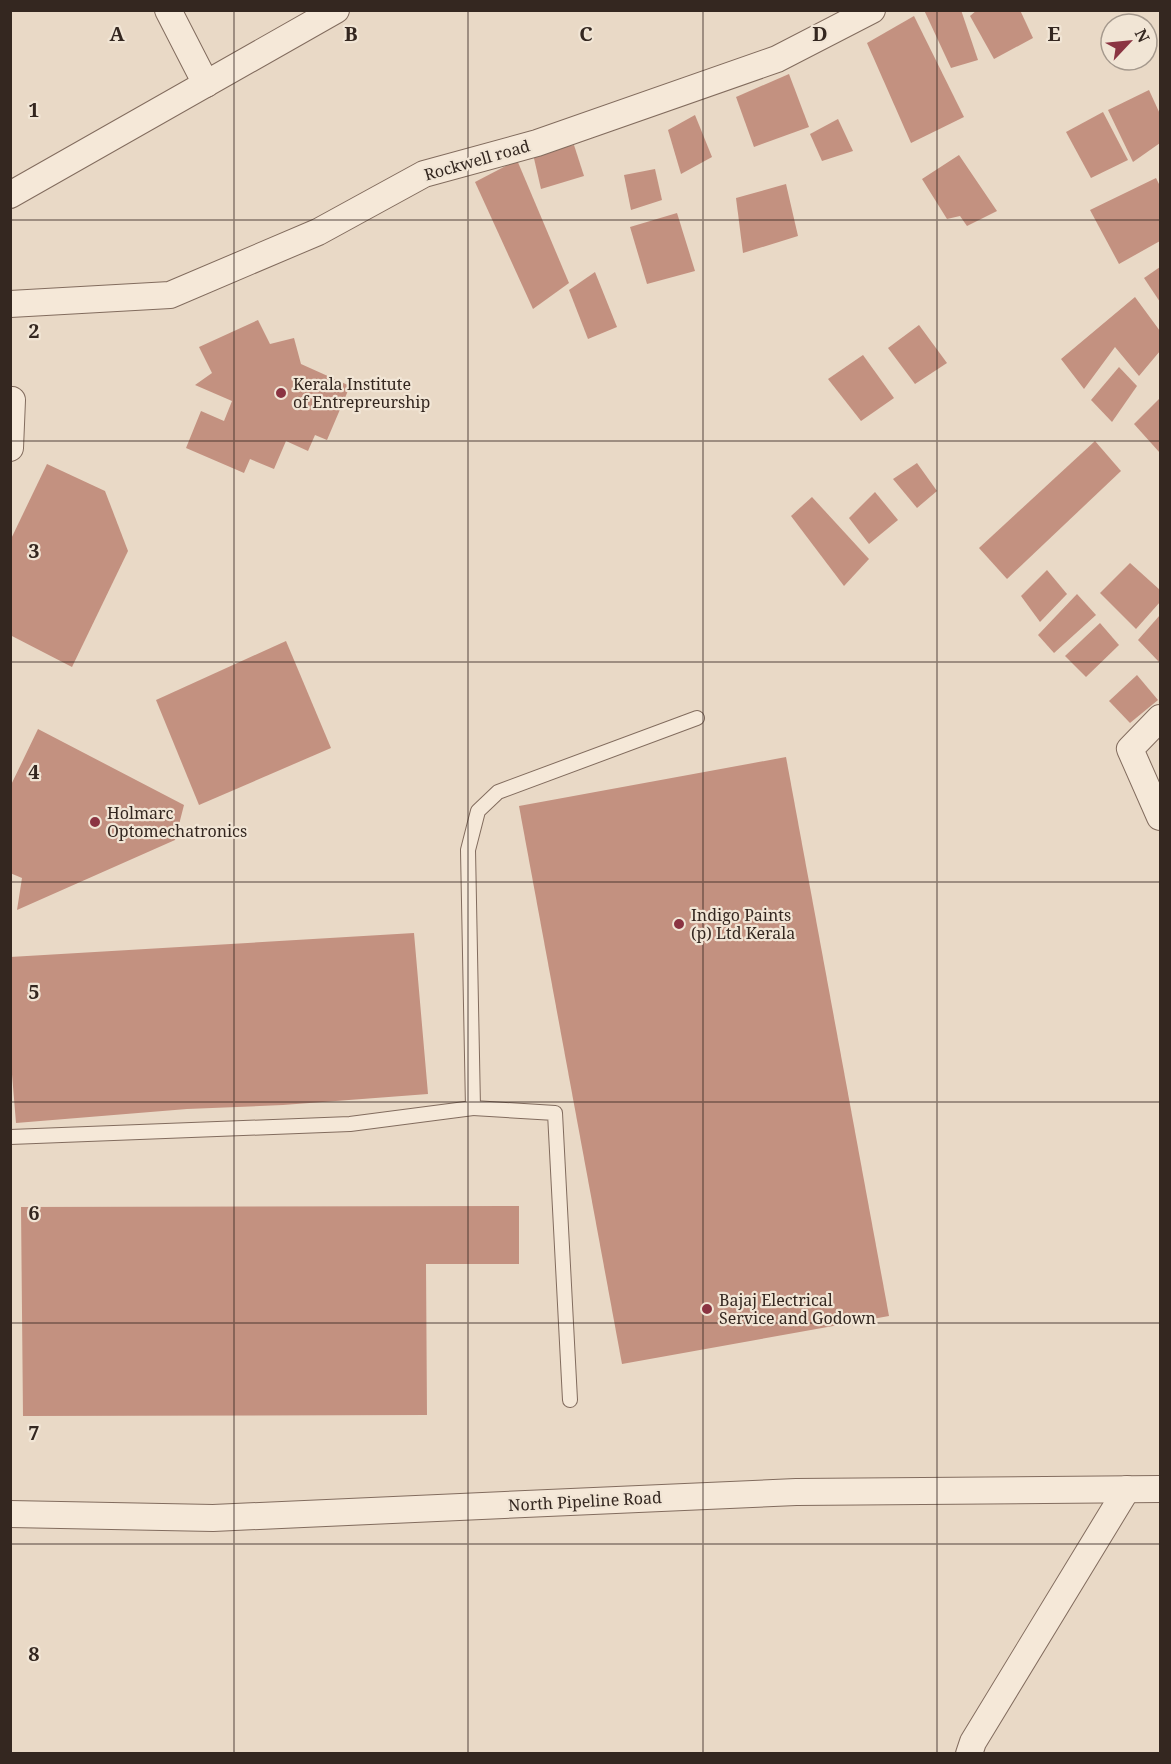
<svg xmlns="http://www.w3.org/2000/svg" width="1171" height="1764" font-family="'Noto Serif',serif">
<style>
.building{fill:#c39180}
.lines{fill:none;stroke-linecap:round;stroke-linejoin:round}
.lane-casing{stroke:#826c5e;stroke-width:16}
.street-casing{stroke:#826c5e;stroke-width:28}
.lane{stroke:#f5e8d8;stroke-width:14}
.street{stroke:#f5e8d8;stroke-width:26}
.grid{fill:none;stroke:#342720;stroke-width:1.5;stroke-opacity:0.55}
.poi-dot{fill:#8b3442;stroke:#f1e5d5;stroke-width:2}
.labels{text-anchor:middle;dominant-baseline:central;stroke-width:4.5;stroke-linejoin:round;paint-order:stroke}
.street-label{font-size:16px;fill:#342720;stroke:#f1e5d5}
.poi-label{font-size:16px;fill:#342720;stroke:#f1e5d5;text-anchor:start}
.grid-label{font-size:20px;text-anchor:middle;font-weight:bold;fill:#342720;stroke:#f1e5d5;stroke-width:4.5;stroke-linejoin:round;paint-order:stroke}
</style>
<rect width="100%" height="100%" fill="#e9d9c6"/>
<g class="building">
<polygon points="924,10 961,10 978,60 951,68"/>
<polygon points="977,10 1020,10 1033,38 994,59 970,16"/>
<polygon points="914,16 964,117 911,143 867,43"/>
<polygon points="789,74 809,127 754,147 736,97"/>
<polygon points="1149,90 1160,114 1160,143 1133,162 1108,110"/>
<polygon points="1103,112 1128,160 1091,178 1066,132"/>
<polygon points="695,115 712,157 681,174 668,130"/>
<polygon points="838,119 853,151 822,161 810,134"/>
<polygon points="574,145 584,176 541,189 533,154"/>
<polygon points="959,155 997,211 967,226 960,216 947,219 922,179"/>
<polygon points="517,160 569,283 533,309 475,182"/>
<polygon points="655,169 662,200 631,210 624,175"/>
<polygon points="1156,178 1160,186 1160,241 1119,264 1090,210"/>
<polygon points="786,184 798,236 743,253 736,198"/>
<polygon points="677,213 695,271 647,284 630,227"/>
<polygon points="1160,267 1160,302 1144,278"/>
<polygon points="595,272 617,327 588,339 569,290"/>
<polygon points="1135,297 1160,331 1160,351 1139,376 1115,347 1084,389 1061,359"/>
<polygon points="258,320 270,344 294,338 301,364 350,386 327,440 315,435 308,451 286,441 274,469 250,459 244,473 186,448 201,411 224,421 232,401 195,385 212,373 199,347"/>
<polygon points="919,325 947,363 915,384 888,348"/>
<polygon points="863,355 894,398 861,421 828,379"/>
<polygon points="1119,367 1137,386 1112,422 1091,400"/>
<polygon points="1160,398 1160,453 1134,424"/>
<polygon points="1095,441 1121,471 1007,579 979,548"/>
<polygon points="917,463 937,491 917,508 893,479"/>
<polygon points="47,464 105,491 128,551 72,667 10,635 10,541"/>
<polygon points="875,492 898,520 869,544 849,518"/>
<polygon points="812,497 869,559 844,586 791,516"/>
<polygon points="1130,563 1160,590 1160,602 1136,629 1100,593"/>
<polygon points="1047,570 1067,594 1040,622 1021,596"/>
<polygon points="1077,594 1096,615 1054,653 1038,635"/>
<polygon points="1160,615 1160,663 1138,640"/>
<polygon points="1100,623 1119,645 1086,677 1065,656"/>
<polygon points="286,641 331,748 199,805 156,700"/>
<polygon points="1137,675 1158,700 1130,723 1109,701"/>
<polygon points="38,729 184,805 175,840 17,910 22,878 10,873 10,787"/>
<polygon points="786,757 889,1316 622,1364 519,806"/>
<polygon points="414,933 428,1094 283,1105 187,1109 16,1123 10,1050 10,957"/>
<polygon points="519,1206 519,1264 426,1264 427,1415 23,1416 21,1207"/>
</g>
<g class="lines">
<g class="lane-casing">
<g id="lane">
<polyline points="473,1108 555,1113 570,1400"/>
<polyline points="10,1137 350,1124 473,1108 468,850 478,811 498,792 697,718"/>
</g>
</g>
<g class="street-casing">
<g id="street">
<polyline points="168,10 206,84"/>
<polyline points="10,195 336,10"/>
<polyline points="10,304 170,295 318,232 424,174 537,143 777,59 872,10"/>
<polyline points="10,448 12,400"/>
<polyline points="1160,718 1130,749 1160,817"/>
<polyline points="10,1514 213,1518 796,1492 1160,1489"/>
<polyline points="969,1754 973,1742 1127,1489"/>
</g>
</g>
<use href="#lane" class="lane"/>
<use href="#street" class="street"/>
</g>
<path class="grid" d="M234,10v1744M468,10v1744M703,10v1744M937,10v1744M10,220h1150M10,441h1150M10,662h1150M10,882h1150M10,1102h1150M10,1323h1150M10,1544h1150"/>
<g class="poi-dot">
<circle cx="281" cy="393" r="6"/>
<circle cx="95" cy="822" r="6"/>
<circle cx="679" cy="924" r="6"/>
<circle cx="707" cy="1309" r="6"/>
</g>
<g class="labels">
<g class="street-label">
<text transform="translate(477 160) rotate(-16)">Rockwell road</text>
<text transform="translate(585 1501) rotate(-3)">North Pipeline Road</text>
</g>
<g class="poi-label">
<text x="293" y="384">Kerala Institute<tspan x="293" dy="18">of Entrepreurship</tspan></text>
<text x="107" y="813">Holmarc<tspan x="107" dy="18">Optomechatronics</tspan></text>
<text x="691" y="915">Indigo Paints<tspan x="691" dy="18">(p) Ltd Kerala</tspan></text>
<text x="719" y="1300">Bajaj Electrical<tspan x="719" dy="18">Service and Godown</tspan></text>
</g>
</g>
<g class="grid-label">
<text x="117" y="41">A</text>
<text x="351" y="41">B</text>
<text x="586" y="41">C</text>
<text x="820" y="41">D</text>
<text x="1054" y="41">E</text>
<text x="34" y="117">1</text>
<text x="34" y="338">2</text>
<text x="34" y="558">3</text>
<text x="34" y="779">4</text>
<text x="34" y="999">5</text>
<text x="34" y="1220">6</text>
<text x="34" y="1440">7</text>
<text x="34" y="1661">8</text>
</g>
<rect width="1171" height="1764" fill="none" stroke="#342720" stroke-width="24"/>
<g transform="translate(1129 42) rotate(64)"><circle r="28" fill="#f1e5d5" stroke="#a5998d" stroke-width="1.5"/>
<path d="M0-4.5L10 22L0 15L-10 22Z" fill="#8b3442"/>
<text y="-9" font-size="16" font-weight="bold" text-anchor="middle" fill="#342720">N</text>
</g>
</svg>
